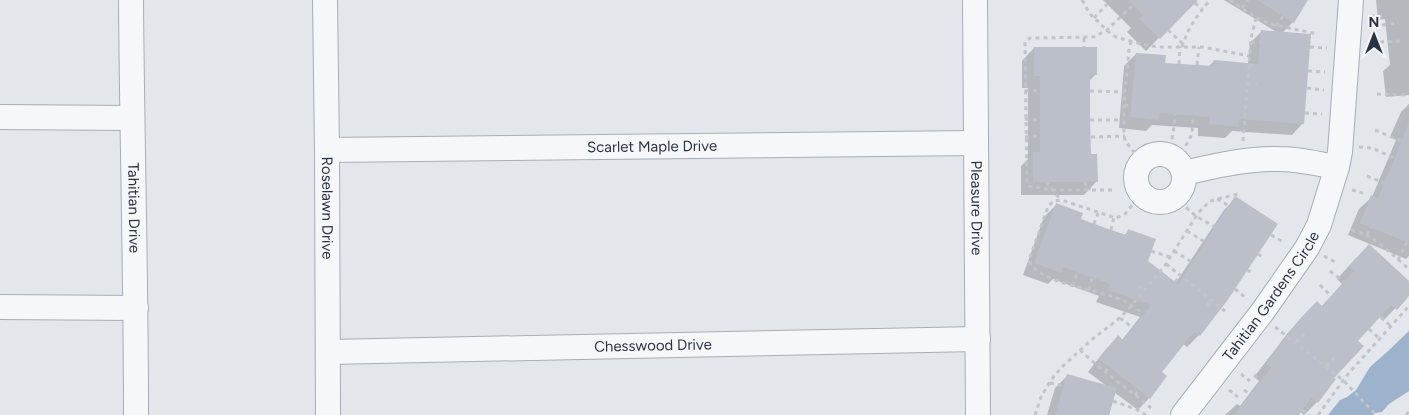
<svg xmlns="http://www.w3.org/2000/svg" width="1409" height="415" font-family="Figtree,sans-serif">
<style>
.water{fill:#9db3cc}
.shadow{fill:#0003}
.building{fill:#babfc9}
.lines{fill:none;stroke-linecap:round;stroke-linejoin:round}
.minor-casing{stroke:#a8adb6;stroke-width:26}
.path{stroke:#c1c4ca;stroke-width:3;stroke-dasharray:4 4;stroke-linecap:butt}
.minor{stroke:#f6f7f9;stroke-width:24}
.labels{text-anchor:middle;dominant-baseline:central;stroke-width:4;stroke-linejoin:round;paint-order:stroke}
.street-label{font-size:15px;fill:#2a3344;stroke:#f3f5f8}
</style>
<rect width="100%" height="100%" fill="#e3e6eb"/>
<polygon class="water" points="1409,331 1409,391 1389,404 1382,412 1375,413 1373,415 1328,415 1340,400 1347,397 1356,390 1370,367 1387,352"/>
<g class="shadow">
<polygon points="1103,0 1196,0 1146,51 1127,32 1131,28"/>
<polygon points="1224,0 1306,0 1293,22 1282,33 1303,123 1292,135 1232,131 1225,138 1198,136 1198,128 1152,125 1146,131 1119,128 1124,66 1136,54 1164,64 1208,67 1214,61 1248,64 1250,43 1261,32 1278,33"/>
<polygon points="1376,0 1409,0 1409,95 1386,97 1383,71 1390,65 1385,19 1378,20"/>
<polygon points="1034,48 1096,74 1089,81 1089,155 1096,182 1084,195 1021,195 1021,166 1028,159 1028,88 1022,88 1022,61"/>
<polygon points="1409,104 1409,256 1406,259 1348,235 1359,209 1372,197 1396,140 1390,137 1401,112"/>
<polygon points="1236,198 1199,335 1187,347 1183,344 1160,373 1149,398 1138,410 1114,392 1108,415 1047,415 1055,388 1067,376 1108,387 1088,372 1106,349 1118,337 1122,340 1140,317 1096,302 1099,296 1053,279 1048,284 1023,275 1044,217 1056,205 1079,219 1124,235 1129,231 1146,262 1175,284 1224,210"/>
<polygon points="1356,258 1409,282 1409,294 1383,321 1379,317 1356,341 1332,378 1334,380 1317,402 1304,415 1300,412 1297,415 1225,415 1237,404 1240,406 1259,381 1254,377 1287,334 1304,315 1321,307 1342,284 1337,279"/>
</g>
<g class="building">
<polygon points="1128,0 1198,0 1160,39 1139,19 1143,15"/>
<polygon points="1257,0 1308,0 1294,23"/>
<polygon points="1261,30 1311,34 1304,124 1239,119 1238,127 1209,124 1209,117 1160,113 1159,120 1130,117 1136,53 1166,55 1165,63 1213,66 1214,60 1258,64"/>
<polygon points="1034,47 1097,47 1097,75 1090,75 1090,120 1091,154 1097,154 1098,182 1033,182 1033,152 1040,152 1040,76 1034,76"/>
<polygon points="1409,123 1409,243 1360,223 1371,195 1378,198"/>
<polygon points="1235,196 1278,224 1227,301 1200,336 1194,332 1162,372 1167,376 1150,399 1099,359 1118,335 1123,340 1151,305 1107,290 1110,284 1063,267 1061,273 1034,263 1056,203 1083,213 1081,219 1111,230 1126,235 1128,229 1156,239 1148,261 1178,284"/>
<polygon points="1369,244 1409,281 1409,296 1397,310 1391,305 1358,341 1364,346 1334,378 1336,379 1318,403 1311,398 1299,415 1234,415 1271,368 1266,363 1299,320 1317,301 1322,306 1344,282 1354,271 1349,266"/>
<polygon points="1067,374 1117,388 1109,415 1055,415"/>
</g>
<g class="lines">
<g class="minor-casing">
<g id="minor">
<path id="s1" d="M131,0c1,138 5,277 5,415"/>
<path id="s2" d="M325,0l2,150 1,265"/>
<path id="s3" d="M975,0l3,415"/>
<polyline points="0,117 132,118"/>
<path id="s4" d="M327,150l649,-7"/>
<circle cx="1160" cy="178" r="24"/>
<path d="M1184,173c31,-7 63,-15 95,-14 20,0 39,5 58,8"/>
<polyline points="0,307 136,308"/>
<path id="s5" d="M328,352l650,-13"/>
<path id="s6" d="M1183,415l80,-104 44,-63 12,-23 18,-58 3,-15 11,-152"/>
</g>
</g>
<g class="path">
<polyline points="1082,0 1090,14 1111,34 1116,37 1141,44 1158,47 1203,47 1249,56"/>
<polyline points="1230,0 1256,18 1274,25 1318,34"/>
<polyline points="1195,3 1202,9"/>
<polyline points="1242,8 1248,0"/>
<polyline points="1371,16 1382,16"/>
<polyline points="1094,18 1111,0"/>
<polyline points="1382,25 1399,23"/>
<polyline points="1276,26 1283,16"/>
<polyline points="1168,30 1183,44"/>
<polyline points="1084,38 1084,47"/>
<polyline points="1131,41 1129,50 1124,102 1124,132 1125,141 1142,162"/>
<polyline points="1251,42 1260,42"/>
<polyline points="1380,42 1401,41"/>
<path d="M1182,47c6,-20 15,-31 28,-47"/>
<polyline points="1310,47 1327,48"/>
<polyline points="1179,64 1180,47"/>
<polyline points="1197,65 1199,47"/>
<polyline points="1249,65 1258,66"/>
<polyline points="1308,71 1325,72"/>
<polyline points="1247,84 1257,84"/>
<polyline points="1307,88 1324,90"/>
<polyline points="1025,91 1040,90"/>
<polyline points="1090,91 1125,92"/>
<polyline points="1377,94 1409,95"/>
<polyline points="1124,105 1131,106"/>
<polyline points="1305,113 1322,114"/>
<polyline points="1025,119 1040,120"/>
<polyline points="1090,120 1123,120"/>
<polyline points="1375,130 1401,141"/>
<polyline points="1025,137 1040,136"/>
<polyline points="1091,137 1125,136"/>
<polyline points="1243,141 1251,38 1256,18"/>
<polyline points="1359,147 1372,148 1394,158"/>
<polyline points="1182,153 1192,134 1193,116"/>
<polyline points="1169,155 1174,127 1175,114"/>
<polyline points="1367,176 1384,183"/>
<polyline points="1046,182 1061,200"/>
<polyline points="1084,182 1090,190"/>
<polyline points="1112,190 1053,190 1029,186 1027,184 1025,42 1030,38 1033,38 1094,37 1107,30 1133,5"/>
<polyline points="1352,190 1363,193"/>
<path d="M1142,193l-17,21 -9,4 -55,-18 -8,1 -5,6 -19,53c6,22 68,30 88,38 10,3 18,10 26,16"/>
<polyline points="1174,197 1196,216 1215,227"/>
<polyline points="1217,199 1229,206"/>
<polyline points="1094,224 1098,213"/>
<polyline points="1111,230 1114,217"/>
<path d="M1351,230c21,3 42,26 58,39"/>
<polyline points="1187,231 1205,242"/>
<polyline points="1271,235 1285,243"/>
<polyline points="1367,235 1371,227"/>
<polyline points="1151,251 1170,257"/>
<polyline points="1174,251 1192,262"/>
<polyline points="1258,254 1264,258"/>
<polyline points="1324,256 1335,262"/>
<polyline points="1398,260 1407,242"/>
<polyline points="1166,264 1225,311"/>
<polyline points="1247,270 1253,273"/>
<polyline points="1330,271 1344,282"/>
<polyline points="1175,282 1181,275"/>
<polyline points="1320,285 1331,296"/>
<polyline points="1073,286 1077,273"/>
<polyline points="1138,287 1146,289"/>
<polyline points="1235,289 1246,298"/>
<polyline points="1089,290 1092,278"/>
<polyline points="1207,306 1211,300"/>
<polyline points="1381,317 1391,326"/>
<polyline points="1120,318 1133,328"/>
<polyline points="1275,327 1344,381 1376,415"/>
<polyline points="1369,329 1380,339"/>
<polyline points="1296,342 1306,332"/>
<path d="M1080,350c22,21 47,38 71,58"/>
<polyline points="1326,366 1334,358"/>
<polyline points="1105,372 1109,367"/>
<polyline points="1241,374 1250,381"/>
<polyline points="1254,375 1261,380"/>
<polyline points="1050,383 1064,386"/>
<polyline points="1229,390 1238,397"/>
<polyline points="1244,390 1250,394"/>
<polyline points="1135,395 1139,390"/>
<polyline points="1113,401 1136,409 1146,415"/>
<polyline points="1302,410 1309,415"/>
<polyline points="1035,415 1041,397 1051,380 1061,368 1090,341 1121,317 1139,297 1166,264 1198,213 1210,201 1238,194"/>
<polyline points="1318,415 1348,374 1409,306"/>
<polyline points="1406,415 1409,412"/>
</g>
<use href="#minor" class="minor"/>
</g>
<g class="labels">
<g class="street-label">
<text stroke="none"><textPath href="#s4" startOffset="325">Scarlet Maple Drive</textPath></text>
<text stroke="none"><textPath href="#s2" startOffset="208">Roselawn Drive</textPath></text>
<text stroke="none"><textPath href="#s3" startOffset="208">Pleasure Drive</textPath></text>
<text stroke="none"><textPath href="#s1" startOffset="208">Tahitian Drive</textPath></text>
<text stroke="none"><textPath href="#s6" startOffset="148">Tahitian Gardens Circle</textPath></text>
<text stroke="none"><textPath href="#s5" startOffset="325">Chesswood Drive</textPath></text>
</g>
</g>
<g transform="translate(1374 35)" stroke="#f3f5f8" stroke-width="4" paint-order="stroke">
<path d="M0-4L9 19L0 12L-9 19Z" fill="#2a3344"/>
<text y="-8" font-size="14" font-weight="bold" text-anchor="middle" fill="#2a3344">N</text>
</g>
</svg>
